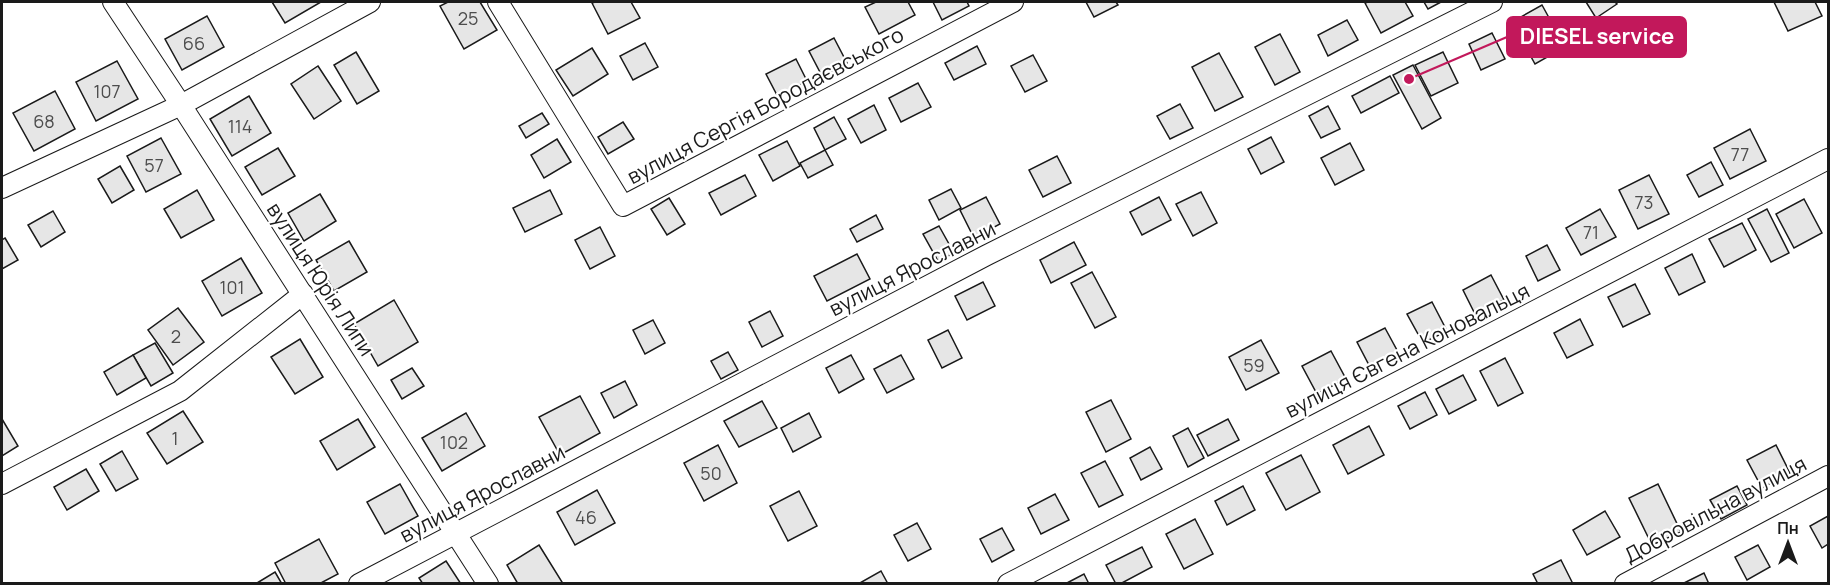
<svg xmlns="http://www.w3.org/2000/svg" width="1830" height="585" font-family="Manrope,sans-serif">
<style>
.building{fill:#e6e6e6;stroke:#1a1a1a;stroke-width:1.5}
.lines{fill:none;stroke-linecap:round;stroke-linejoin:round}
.minor-casing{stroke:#1a1a1a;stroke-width:22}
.minor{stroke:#fff;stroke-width:20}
.labels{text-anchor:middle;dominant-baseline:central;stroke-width:4.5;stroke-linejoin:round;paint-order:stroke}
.number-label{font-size:18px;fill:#4d4d4d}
.street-label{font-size:21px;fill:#1a1a1a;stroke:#fff}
.leader{fill:none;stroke:#c2185b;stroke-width:2}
.callout-dot{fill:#c2185b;stroke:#fff;stroke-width:2}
.callout{fill:#c2185b;stroke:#c2185b;stroke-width:2}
.callout-label{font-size:22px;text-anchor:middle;font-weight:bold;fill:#fff}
</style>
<rect width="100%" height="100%" fill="#fff"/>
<g class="building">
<polygon points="272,2 321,2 285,23"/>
<polygon points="448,2 480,2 497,30 464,49 440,6"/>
<polygon points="595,2 631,2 640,18 608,34 592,3"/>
<polygon points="876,2 908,2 915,15 879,34 865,7"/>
<polygon points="933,2 967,2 969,6 942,20"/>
<polygon points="1086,2 1116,2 1118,5 1094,17"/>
<polygon points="1368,2 1405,2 1413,16 1381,33 1365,3"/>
<polygon points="1424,2 1441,2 1428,9"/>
<polygon points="1586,2 1615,2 1617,4 1596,18"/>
<polygon points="1774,2 1815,2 1822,16 1788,31"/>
<polygon points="1542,5 1565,47 1535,64 1512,22"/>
<polygon points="207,16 224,47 182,70 165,39"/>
<polygon points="1347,20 1358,40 1328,56 1318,35"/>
<polygon points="1492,33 1505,59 1481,70 1469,44"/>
<polygon points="1280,34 1300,72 1275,85 1255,47"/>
<polygon points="834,38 847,63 822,76 809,51"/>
<polygon points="645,43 658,67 633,80 620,56"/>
<polygon points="977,46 986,64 954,80 945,63"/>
<polygon points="592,48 608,74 573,96 556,70"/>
<polygon points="356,52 379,91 357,104 334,65"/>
<polygon points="1443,52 1458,83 1431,96 1415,65"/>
<polygon points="1219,53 1243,97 1215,111 1192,67"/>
<polygon points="1033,55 1047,81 1025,92 1011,66"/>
<polygon points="796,59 807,81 778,97 766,74"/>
<polygon points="117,61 138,99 96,121 76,82"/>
<polygon points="1413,65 1441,118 1422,129 1393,75"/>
<polygon points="318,66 341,101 314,119 291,84"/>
<polygon points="1390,76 1399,93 1361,113 1352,96"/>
<polygon points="918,83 931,107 901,122 889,98"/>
<polygon points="55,91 75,129 34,151 13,113"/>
<polygon points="249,96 271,133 232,156 210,119"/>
<polygon points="1180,104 1193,128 1170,139 1157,116"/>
<polygon points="874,105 886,130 861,143 848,119"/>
<polygon points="1328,106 1340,129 1321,138 1309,116"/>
<polygon points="542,113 549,124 526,138 519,126"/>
<polygon points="834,117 846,139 825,150 814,128"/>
<polygon points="623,122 634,139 608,154 598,137"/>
<polygon points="1750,129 1766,161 1730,179 1714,148"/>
<polygon points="1271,137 1284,162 1261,174 1248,149"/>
<polygon points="161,138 181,174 146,192 127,156"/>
<polygon points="557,139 571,162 544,178 531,155"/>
<polygon points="787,141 800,166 773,181 759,155"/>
<polygon points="1350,143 1364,170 1335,185 1321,158"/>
<polygon points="278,148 295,176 262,195 245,167"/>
<polygon points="825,150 833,165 808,178 800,163"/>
<polygon points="1057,156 1071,183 1043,197 1029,170"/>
<polygon points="1711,162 1723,185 1699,197 1687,175"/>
<polygon points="120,166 134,190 112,203 98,179"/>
<polygon points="745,175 756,196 721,215 709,193"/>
<polygon points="1649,175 1669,214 1638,229 1619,190"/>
<polygon points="951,189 961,208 939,220 929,200"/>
<polygon points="197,190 214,220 181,238 164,209"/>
<polygon points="550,190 562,214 525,232 513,208"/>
<polygon points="1201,192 1217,223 1193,236 1176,204"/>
<polygon points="320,194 336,221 304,241 288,213"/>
<polygon points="986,197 1000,224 974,238 960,210"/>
<polygon points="1159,197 1171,220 1142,235 1130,212"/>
<polygon points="669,198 685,224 667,235 651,209"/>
<polygon points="1804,199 1822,233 1794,248 1776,214"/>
<polygon points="1600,209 1616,237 1581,255 1566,228"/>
<polygon points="1767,209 1789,253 1771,262 1748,219"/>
<polygon points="53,211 65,232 41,247 28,225"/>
<polygon points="876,215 883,229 857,242 850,229"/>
<polygon points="1742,223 1756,250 1724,267 1709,239"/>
<polygon points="939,226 954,253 938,261 923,234"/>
<polygon points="600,227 615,256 590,269 575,240"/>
<polygon points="5,238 18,260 2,269 2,240"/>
<polygon points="349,241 367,272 334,291 316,260"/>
<polygon points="1074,242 1086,265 1051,283 1040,260"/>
<polygon points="1547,245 1560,270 1538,281 1526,256"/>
<polygon points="857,254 870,279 827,301 814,276"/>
<polygon points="1692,254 1705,282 1679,295 1665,268"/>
<polygon points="241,258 262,293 222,316 202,281"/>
<polygon points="1092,272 1116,317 1095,328 1071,283"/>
<polygon points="1491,275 1504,300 1475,314 1463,290"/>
<polygon points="983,282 995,306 967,320 955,296"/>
<polygon points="1635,284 1650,314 1623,327 1608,297"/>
<polygon points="394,300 418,342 378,366 354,324"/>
<polygon points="1432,302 1447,331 1423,343 1407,314"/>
<polygon points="178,308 204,342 173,365 148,330"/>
<polygon points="770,311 783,336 762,347 749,322"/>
<polygon points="1580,319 1593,345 1567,358 1554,333"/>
<polygon points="653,320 665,343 645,354 633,330"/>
<polygon points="1385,328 1398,352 1370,367 1357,342"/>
<polygon points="948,330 962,358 942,368 928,340"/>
<polygon points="300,339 323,377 295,394 271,357"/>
<polygon points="1261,340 1279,373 1246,390 1229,357"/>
<polygon points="155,343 173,373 151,386 133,355"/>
<polygon points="1331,351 1346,379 1317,394 1302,366"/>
<polygon points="728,352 738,370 721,379 711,361"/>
<polygon points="133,355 146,378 117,395 104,372"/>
<polygon points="851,355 864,379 839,393 826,368"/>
<polygon points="901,355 914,379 887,393 874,369"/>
<polygon points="1505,358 1523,393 1498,406 1480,371"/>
<polygon points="412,368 424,386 402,399 391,380"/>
<polygon points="1463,375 1476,400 1449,414 1436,389"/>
<polygon points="625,381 637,405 614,418 601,393"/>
<polygon points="1425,392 1437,415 1410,429 1398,406"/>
<polygon points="580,396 600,433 560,455 539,417"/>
<polygon points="1111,400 1131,439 1106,452 1086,412"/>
<polygon points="762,401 777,428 739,447 724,421"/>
<polygon points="183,411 203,442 167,464 147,433"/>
<polygon points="466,413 485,446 442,471 422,438"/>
<polygon points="809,413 821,437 793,452 781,428"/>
<polygon points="2,419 18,446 2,456"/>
<polygon points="358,419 375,447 337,470 320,441"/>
<polygon points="1228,419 1239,440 1208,456 1197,435"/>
<polygon points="1369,426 1384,455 1348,474 1333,445"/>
<polygon points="1188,428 1204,458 1188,467 1173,436"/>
<polygon points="718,445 737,483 704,501 684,463"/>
<polygon points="1776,445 1790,473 1762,488 1747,460"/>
<polygon points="1150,447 1162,469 1141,480 1130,458"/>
<polygon points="122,451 138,479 116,491 100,464"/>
<polygon points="1301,455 1320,492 1286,510 1266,473"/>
<polygon points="1105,461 1123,495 1099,507 1081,473"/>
<polygon points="86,469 99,491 67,510 54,487"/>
<polygon points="400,484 418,516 385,534 367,502"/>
<polygon points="1658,484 1681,532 1652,545 1629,498"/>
<polygon points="1243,486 1255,510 1227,525 1215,501"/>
<polygon points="1737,486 1747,505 1721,519 1710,500"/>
<polygon points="597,490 615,523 575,545 557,512"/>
<polygon points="799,491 817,526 788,541 770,506"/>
<polygon points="1055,494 1069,520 1041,534 1028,508"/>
<polygon points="1605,511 1620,537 1587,555 1573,530"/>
<polygon points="1828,516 1828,544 1822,548 1810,526"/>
<polygon points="1195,519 1213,554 1184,569 1166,534"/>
<polygon points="917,523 931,549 908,561 894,535"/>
<polygon points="1002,528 1014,550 992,562 980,539"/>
<polygon points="319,539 338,574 319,584 286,584 275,563"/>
<polygon points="539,545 562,582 559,584 518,584 507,565"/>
<polygon points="1758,545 1770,567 1747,580 1735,557"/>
<polygon points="1142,547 1152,567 1120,584 1116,584 1106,565"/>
<polygon points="1561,560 1573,584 1538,584 1533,574"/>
<polygon points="446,561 461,584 423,584 419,578"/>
<polygon points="881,571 888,584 858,584"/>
<polygon points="275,572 282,584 258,584 257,583"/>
<polygon points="1704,573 1709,584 1682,584"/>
<polygon points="1084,574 1089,584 1065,584"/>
</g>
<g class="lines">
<g class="minor-casing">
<g id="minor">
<polyline points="113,2 181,105 488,584"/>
<polyline points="498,2 623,206 1013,2"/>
<polyline points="2,188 181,105 370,2"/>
<polyline points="2,484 180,391 303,294"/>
<polyline points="359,584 987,255 1492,2"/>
<polyline points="1008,584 1828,159"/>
<polyline points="1625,584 1828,476"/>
</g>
</g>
<use href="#minor" class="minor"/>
</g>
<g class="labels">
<g class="number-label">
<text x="468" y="18">25</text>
<text x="194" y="43">66</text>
<text x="107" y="91">107</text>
<text x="44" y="121">68</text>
<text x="240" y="126">114</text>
<text x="1740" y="154">77</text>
<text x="154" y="165">57</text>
<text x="1644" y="202">73</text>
<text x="1591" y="232">71</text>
<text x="232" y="287">101</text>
<text x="176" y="336">2</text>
<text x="1254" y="365">59</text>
<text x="175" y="438">1</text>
<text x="454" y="442">102</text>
<text x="711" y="473">50</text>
<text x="586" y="517">46</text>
</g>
<g class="street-label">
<text transform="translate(765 105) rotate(-28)">вулиця Сергія Бородаєвського</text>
<text transform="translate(912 268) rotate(-27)">вулиця Ярославни</text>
<text transform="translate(321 279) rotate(57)">вулиця Юрія Липи</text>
<text transform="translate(1407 350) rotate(-27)">вулиця Євгена Коновальця</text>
<text transform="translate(482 493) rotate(-28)">вулиця Ярославни</text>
<text transform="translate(1715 509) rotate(-28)">Добровільна вулиця</text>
</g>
</g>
<path class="leader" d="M1409 79L1507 37"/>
<circle class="callout-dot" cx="1409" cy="79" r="6"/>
<rect class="callout" x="1507" y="17" width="179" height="40" rx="6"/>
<g class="callout-label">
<text x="1597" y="44">DIESEL service</text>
</g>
<rect width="1830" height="585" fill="none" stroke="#1a1a1a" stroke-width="6"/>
<g transform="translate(1788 543)" stroke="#ffffff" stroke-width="4.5" paint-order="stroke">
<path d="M0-4.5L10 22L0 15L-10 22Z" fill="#1a1a1a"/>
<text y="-9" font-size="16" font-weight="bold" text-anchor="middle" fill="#1a1a1a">Пн</text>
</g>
</svg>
